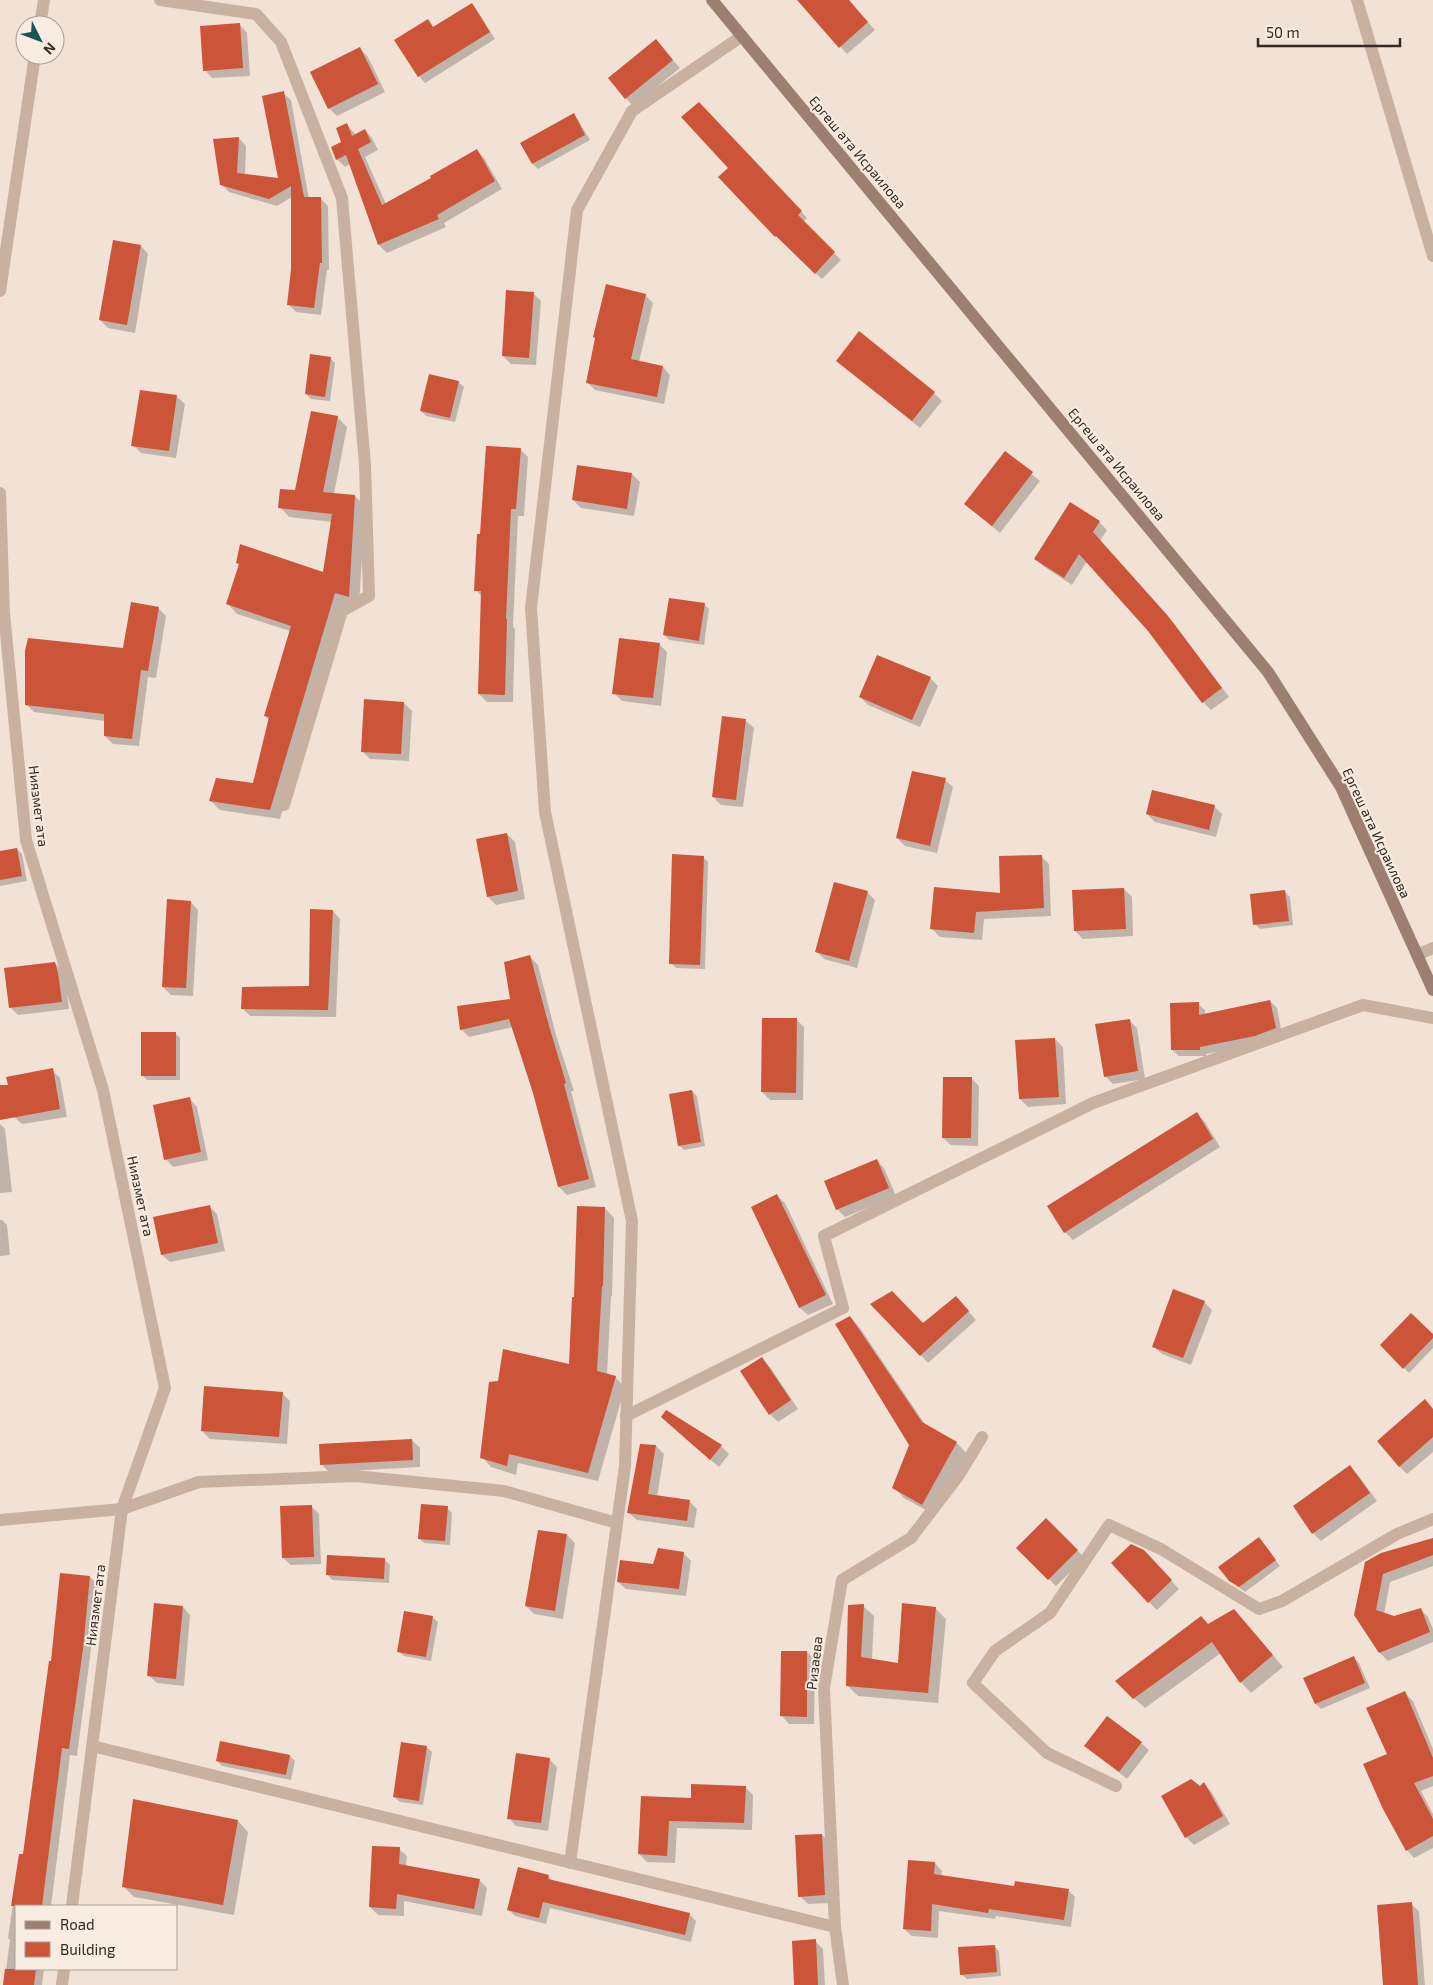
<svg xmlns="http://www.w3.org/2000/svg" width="1433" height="1985" font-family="'Exo 2',sans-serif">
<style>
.shadow{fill:#0003}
.building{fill:#cb5439}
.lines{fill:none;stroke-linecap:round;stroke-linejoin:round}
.minor{stroke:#c9b1a1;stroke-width:12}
.secondary{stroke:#9d7f72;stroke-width:12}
.labels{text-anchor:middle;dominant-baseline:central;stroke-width:4;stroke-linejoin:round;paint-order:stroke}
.street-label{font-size:14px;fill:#332824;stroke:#f9ede1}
</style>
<rect width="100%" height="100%" fill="#f1e2d5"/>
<g class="shadow">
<polygon points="799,0 848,0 875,30 847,54"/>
<polygon points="472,5 478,12 495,39 425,83 419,76 427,21 434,28"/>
<polygon points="240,25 247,33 250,76 212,78 205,70"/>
<polygon points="656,41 680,68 633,106 626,98"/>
<polygon points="360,49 368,57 385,92 337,116 329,108"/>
<polygon points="283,93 291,100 309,199 320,198 328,206 329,270 327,270 321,315 296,312 288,304 293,269 292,197 277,206 229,192 221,184 239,138 246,146 245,175 279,179"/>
<polygon points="699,104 807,218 803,222 841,260 822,279 776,236 730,168"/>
<polygon points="573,115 578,120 590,140 538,169 533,164"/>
<polygon points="347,125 356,135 365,130 372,138 378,150 365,157 386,204 433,179 476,150 484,158 502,189 444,223 446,227 387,253 379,245 350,164 345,167 337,159"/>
<polygon points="141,246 148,254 135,333 108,328 100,320"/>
<polygon points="533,293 541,301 536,365 511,364 503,356"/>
<polygon points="645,295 653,303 639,362 663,367 670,375 664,404 595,390 587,382"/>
<polygon points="330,358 335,363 330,401 311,399 306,394"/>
<polygon points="837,360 934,393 942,401 920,428"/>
<polygon points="458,382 464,387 455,422 426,416 421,411"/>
<polygon points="177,397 185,404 176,458 141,453 133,445"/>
<polygon points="337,417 347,427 334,494 355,496 365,506 359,606 345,602 280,819 220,810 210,800 254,785 269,720 265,716 290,631 237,614 228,604 240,565 238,563 324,574 332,522 289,517 280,507 296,491"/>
<polygon points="520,449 528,457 524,516 518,516 513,627 515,629 513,702 487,702 479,694 482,597 476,590 482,535"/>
<polygon points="1005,453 1040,481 1000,533 965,504"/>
<polygon points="632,474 640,482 634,516 581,508 573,500"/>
<polygon points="1099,522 1107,530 1100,541 1176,626 1229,697 1211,710 1203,702 1149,631 1087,561 1072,585 1043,566 1036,559"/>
<polygon points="704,604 709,609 704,645 669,640 664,635"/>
<polygon points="158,608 166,616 156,678 148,677 139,746 113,744 105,736 105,721 34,712 26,704 124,649"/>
<polygon points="659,644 667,652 661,706 622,701 614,693"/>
<polygon points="930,678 938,686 920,727 868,705 860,697"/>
<polygon points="404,703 412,711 409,761 370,759 362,751"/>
<polygon points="746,721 754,728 743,807 721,805 713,797"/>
<polygon points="945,780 953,787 937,853 905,846 897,838"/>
<polygon points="1214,806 1222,814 1216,837 1155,822 1147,814"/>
<polygon points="507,834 515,842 525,899 496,905 488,897 478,840"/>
<polygon points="17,849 22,854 27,881 0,886 0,852"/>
<polygon points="1041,856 1049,864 1051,916 984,919 982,940 940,937 932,929 1002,894"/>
<polygon points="703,857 708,862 705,969 676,968 671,963"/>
<polygon points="1124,889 1132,897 1133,936 1083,939 1075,931"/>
<polygon points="867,892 875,900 857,968 824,959 816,951"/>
<polygon points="1285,892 1290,897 1293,925 1260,929 1255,924"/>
<polygon points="191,902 198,910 193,996 171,995 163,987"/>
<polygon points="333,911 340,919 336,1017 250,1016 243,1009 311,987"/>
<polygon points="530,957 538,965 556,1035 574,1091 571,1091 596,1187 567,1195 559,1187 535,1093 513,1027 469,1037 461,1029 512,1000"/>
<polygon points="55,963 62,971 66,982 69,1009 18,1015 10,1007"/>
<polygon points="1270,1001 1277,1008 1282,1034 1262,1042 1206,1054 1206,1056 1179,1056 1172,1050 1198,1004 1205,1010 1205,1015"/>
<polygon points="797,1020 804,1027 803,1100 770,1100 762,1092"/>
<polygon points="1129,1020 1137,1028 1145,1079 1113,1084 1105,1076"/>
<polygon points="175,1033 180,1038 180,1080 147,1080 142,1075"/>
<polygon points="1055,1039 1063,1047 1066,1104 1028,1107 1020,1099"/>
<polygon points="52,1070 60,1078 67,1117 22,1124 14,1117"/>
<polygon points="971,1078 979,1086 978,1146 951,1145 943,1138"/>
<polygon points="692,1091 697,1096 705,1146 684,1150 679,1145"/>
<polygon points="190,1099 197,1107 208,1160 173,1167 166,1159"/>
<polygon points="1197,1114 1205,1122 1220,1147 1073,1240 1065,1232 1048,1206"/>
<polygon points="0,1124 5,1129 12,1192 0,1193"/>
<polygon points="876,1160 884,1168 896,1196 845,1217 837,1209"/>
<polygon points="777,1196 785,1203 833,1304 808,1315 800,1308 752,1208"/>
<polygon points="209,1206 217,1214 225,1251 170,1262 162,1255"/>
<polygon points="605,1208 614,1218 612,1296 611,1296 607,1375 615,1377 625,1387 598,1481 518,1463 516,1475 491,1467 482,1457 570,1365 576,1298"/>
<polygon points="0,1220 2,1220 7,1225 10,1255 0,1256"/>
<polygon points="956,1297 976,1320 928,1363 872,1304 923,1325"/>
<polygon points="1204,1302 1212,1310 1191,1365 1162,1354 1154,1347"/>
<polygon points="850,1317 860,1328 927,1427 957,1443 967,1454 933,1514 904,1498 894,1487 910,1444"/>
<polygon points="1433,1336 1433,1348 1409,1373 1381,1345"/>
<polygon points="762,1359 770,1367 798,1409 778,1422 770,1414 742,1372"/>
<polygon points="282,1393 290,1401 287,1444 210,1439 202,1431"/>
<polygon points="1425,1401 1433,1409 1433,1452 1407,1474 1399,1466"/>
<polygon points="667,1411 721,1446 729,1454 719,1467 670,1425"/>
<polygon points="412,1440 420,1448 420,1467 329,1472 321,1464"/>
<polygon points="641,1446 656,1446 664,1454 657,1497 689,1501 697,1509 694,1528 637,1520 629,1513"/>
<polygon points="1350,1467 1358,1475 1377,1501 1321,1541 1313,1533"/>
<polygon points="311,1506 319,1514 321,1564 291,1565 283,1558"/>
<polygon points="447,1508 452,1513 450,1545 424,1543 419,1538"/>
<polygon points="1046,1520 1085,1558 1056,1586 1018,1548"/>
<polygon points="567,1535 575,1543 563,1619 534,1614 526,1606"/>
<polygon points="1433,1539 1433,1566 1390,1582 1384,1614 1394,1618 1420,1609 1428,1617 1433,1629 1433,1642 1388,1661 1380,1653 1366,1563"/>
<polygon points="1264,1544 1280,1566 1245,1592 1229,1580"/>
<polygon points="683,1553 691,1561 686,1596 626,1589 618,1582"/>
<polygon points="385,1560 390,1565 389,1583 332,1580 327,1574"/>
<polygon points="1152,1560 1179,1589 1157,1610 1149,1602"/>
<polygon points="90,1577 98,1585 90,1657 77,1756 70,1755 51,1906 16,1906 16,1969 44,1969 42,1985 4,1985 10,1940 8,1938 20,1855 24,1856 52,1663"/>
<polygon points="863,1606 874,1616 872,1660 900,1665 935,1608 946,1619 938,1703 858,1696 847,1685"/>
<polygon points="183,1607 190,1615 184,1686 157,1683 149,1676"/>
<polygon points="432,1617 438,1622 431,1661 404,1656 398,1651"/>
<polygon points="1244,1621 1283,1667 1251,1693 1241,1682 1221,1653 1145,1708 1127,1692 1208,1626"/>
<polygon points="807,1652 815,1660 814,1724 789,1724 782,1716"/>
<polygon points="1354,1658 1359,1663 1370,1688 1321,1709 1316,1704 1305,1678"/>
<polygon points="1405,1693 1413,1701 1433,1749 1433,1786 1421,1791 1433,1814 1433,1848 1414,1858 1407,1850 1389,1754"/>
<polygon points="1141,1743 1149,1750 1127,1779 1086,1745"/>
<polygon points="426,1747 432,1752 423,1805 400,1802 394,1797"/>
<polygon points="290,1756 295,1761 291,1780 222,1766 217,1761"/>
<polygon points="549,1759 557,1767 548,1831 516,1826 509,1818"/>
<polygon points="1204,1784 1211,1791 1230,1824 1194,1845 1186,1837 1200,1787"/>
<polygon points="745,1787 753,1795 752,1830 677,1828 675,1863 647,1862 639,1854 642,1797 692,1800"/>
<polygon points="238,1821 248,1832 234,1915 134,1897 123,1886"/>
<polygon points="822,1835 830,1843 833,1903 808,1904 800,1896"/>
<polygon points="399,1849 407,1856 406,1866 479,1880 487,1888 482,1916 404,1901 404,1916 378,1915 370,1907"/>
<polygon points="935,1863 942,1871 941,1876 1015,1887 1068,1890 1075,1897 1071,1927 996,1916 995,1919 939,1911 938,1938 912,1936 904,1929"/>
<polygon points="519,1869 549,1877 554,1882 689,1914 696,1921 691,1942 550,1908 546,1924 515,1916 508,1909"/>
<polygon points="1411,1904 1419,1911 1425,1985 1384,1985"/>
<polygon points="815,1941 823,1949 825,1985 796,1985"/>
<polygon points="994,1946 999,1951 1001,1976 967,1979 961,1974"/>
</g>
<g class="building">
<polygon points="797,0 849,0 868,22 839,48"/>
<polygon points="472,3 490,32 418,77 394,40 428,19 433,27"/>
<polygon points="240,23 243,68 203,71 200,26"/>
<polygon points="656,39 673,60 625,99 608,78"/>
<polygon points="360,47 378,84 328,109 310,72"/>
<polygon points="284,91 304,197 321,197 322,263 320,263 314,308 287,305 291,269 291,186 269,199 220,185 213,139 239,137 237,173 278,178 262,96"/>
<polygon points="699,102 802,211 798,215 835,252 815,274 776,236 775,237 718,177 728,168 681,117"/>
<polygon points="574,113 585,135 532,164 520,143"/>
<polygon points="347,123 352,136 365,129 371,142 358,149 382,205 431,178 430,176 477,149 495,181 437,215 439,219 378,245 346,155 336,160 331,147 341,142 336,128"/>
<polygon points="113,240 141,245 127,325 99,320"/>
<polygon points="606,284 646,294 631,359 663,366 657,397 586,383 595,338 593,337"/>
<polygon points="506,290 534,292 529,358 502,356"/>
<polygon points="859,331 935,392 912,421 836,361"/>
<polygon points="310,354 331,357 325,397 305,394"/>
<polygon points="429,374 459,381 450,418 420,411"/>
<polygon points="140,390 177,395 169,451 131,446"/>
<polygon points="311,411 338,416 323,492 355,495 349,597 335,593 270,810 209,801 216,778 253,783 269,717 264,716 291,626 226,604 239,564 236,563 240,544 323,572 332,514 278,508 280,489 295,490"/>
<polygon points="486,446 521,448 516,509 511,509 506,619 507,619 505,695 478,694 481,591 474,591 477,534 480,534"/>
<polygon points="1005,451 1033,472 992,526 964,504"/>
<polygon points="577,465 632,473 627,509 572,500"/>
<polygon points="1070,502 1100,521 1093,532 1168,616 1222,688 1202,703 1148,631 1079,554 1064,578 1034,559"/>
<polygon points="669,598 705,603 699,641 663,635"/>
<polygon points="131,602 159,607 148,671 141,670 132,739 104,736 104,714 25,705 25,651 28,638 123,648"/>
<polygon points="619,638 660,643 653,698 612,694"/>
<polygon points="877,655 931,677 912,720 859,697"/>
<polygon points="364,699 404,702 401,754 361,752"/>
<polygon points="722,716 746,719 736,800 712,797"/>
<polygon points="912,771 946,778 930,846 896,838"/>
<polygon points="1152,790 1215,805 1209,830 1146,814"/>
<polygon points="507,833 518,891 487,897 476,839"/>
<polygon points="17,848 22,876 0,880 0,851"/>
<polygon points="672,854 704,856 700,965 669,964"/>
<polygon points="1042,855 1044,908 976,912 974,933 930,929 934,887 1000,893 999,856"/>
<polygon points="834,882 868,891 849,961 815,952"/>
<polygon points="1124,888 1126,929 1074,931 1072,890"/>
<polygon points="1285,890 1289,921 1253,925 1250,894"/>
<polygon points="167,899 191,901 186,988 162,987"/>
<polygon points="310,909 333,910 328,1010 241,1009 242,987 309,986"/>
<polygon points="530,955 549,1026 566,1083 564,1084 589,1179 558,1187 533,1093 509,1019 460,1030 457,1006 510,999 504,962"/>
<polygon points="55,962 58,973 62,1002 9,1008 4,968"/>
<polygon points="1270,1000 1276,1028 1255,1036 1200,1047 1200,1050 1171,1050 1170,1003 1199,1002 1199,1015"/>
<polygon points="762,1018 797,1018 796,1093 761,1092"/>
<polygon points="1130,1019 1138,1071 1104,1077 1095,1024"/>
<rect x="141" y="1032" width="35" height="44"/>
<polygon points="1055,1038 1059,1097 1019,1099 1015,1040"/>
<polygon points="53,1068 60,1109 0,1120 0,1085 8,1085 6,1077"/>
<polygon points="943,1077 972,1077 971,1138 942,1138"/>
<polygon points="692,1090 701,1142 678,1146 669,1094"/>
<polygon points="190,1097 201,1152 164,1160 153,1105"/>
<polygon points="1197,1112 1213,1139 1064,1233 1047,1206"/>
<polygon points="877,1159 889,1188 836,1210 824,1181"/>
<polygon points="777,1194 826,1295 799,1308 751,1207"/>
<polygon points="210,1205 218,1243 161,1255 153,1217"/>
<polygon points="577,1206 605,1207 603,1286 602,1286 597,1371 616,1376 588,1473 509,1454 507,1466 480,1458 489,1382 498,1381 503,1349 569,1364 572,1297 574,1297"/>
<polygon points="1173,1289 1205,1301 1183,1358 1152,1347"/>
<polygon points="892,1291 923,1323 956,1296 969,1311 920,1356 870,1304"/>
<polygon points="1411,1313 1433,1334 1433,1338 1403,1369 1380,1345"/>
<polygon points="850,1316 922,1422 957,1442 922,1505 892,1488 909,1445 835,1324"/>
<polygon points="762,1357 791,1400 769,1415 740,1371"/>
<polygon points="204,1386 283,1392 279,1437 201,1431"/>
<polygon points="1425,1399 1433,1409 1433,1437 1399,1467 1377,1441"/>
<polygon points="666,1410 722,1445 710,1460 661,1417"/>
<polygon points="412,1439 413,1460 320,1465 319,1444"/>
<polygon points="640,1444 656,1445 648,1494 690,1500 687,1521 627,1513"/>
<polygon points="1350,1465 1370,1493 1312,1534 1293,1506"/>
<polygon points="421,1504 448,1506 445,1541 418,1539"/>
<polygon points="312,1505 314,1557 282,1558 280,1506"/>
<polygon points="1046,1518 1078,1550 1048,1580 1016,1548"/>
<polygon points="538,1530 567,1534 555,1611 525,1606"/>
<polygon points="1259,1537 1276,1560 1239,1587 1229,1581 1218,1567"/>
<polygon points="1433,1538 1433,1555 1383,1574 1376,1610 1394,1616 1421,1608 1430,1632 1379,1653 1354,1615 1365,1562 1381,1553"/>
<polygon points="1131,1544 1144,1550 1172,1580 1148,1603 1111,1563"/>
<polygon points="658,1548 684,1552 679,1589 617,1582 620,1560 653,1564"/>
<polygon points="327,1555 385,1558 384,1579 326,1575"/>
<polygon points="60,1573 90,1576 83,1649 69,1749 62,1748 42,1906 11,1906 19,1854 23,1854 49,1661 51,1661"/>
<polygon points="154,1603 183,1606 176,1679 147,1676"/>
<polygon points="902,1603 936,1607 928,1693 846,1686 848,1605 864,1604 861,1657 898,1663"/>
<polygon points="1234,1609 1273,1655 1240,1683 1212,1642 1133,1699 1115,1681 1201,1616 1208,1624"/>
<polygon points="404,1611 433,1616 426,1657 397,1652"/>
<polygon points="781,1651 807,1651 807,1717 780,1716"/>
<polygon points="1354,1656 1365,1683 1315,1704 1303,1678"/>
<polygon points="1405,1691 1433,1758 1433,1776 1414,1783 1433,1819 1433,1836 1406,1851 1383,1809 1363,1764 1387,1754 1366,1708"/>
<polygon points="1107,1716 1142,1742 1119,1772 1084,1746"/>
<polygon points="220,1741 290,1755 286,1775 216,1761"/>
<polygon points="401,1742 427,1746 419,1801 393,1797"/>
<polygon points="516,1753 550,1758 541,1823 507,1819"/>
<polygon points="1191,1779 1200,1786 1204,1782 1223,1816 1185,1838 1161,1796"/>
<polygon points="691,1784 746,1786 744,1823 669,1821 667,1856 638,1854 641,1796 691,1798"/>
<polygon points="133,1799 238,1820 223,1905 122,1887"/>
<polygon points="822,1834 825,1895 798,1897 795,1835"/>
<polygon points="372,1846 400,1847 399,1864 480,1879 474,1909 397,1894 396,1909 369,1907"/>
<polygon points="908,1860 935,1862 934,1874 1014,1886 1015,1881 1069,1889 1064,1920 989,1909 988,1913 932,1904 931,1931 903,1929"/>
<polygon points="518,1867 549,1875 548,1879 690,1913 685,1935 543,1902 539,1918 507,1910"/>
<polygon points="1412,1902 1418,1985 1383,1985 1377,1905"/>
<polygon points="816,1939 818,1985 794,1985 792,1941"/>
<polygon points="995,1945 997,1972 960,1975 958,1947"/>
<polygon points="5,1969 36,1969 34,1985 3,1985"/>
</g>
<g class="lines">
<g class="minor">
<polyline points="160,0 256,14 281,42 342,198 365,465 369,596 342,611 284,805"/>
<polyline points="1357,0 1433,256"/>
<polyline points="40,25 44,0"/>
<polyline points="0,291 35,55"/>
<polyline points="0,493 4,613 26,840 103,1090 165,1388 122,1509 72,1906"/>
<polyline points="1417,955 1433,948"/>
<polyline points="626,1416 843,1308 824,1236 1093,1103 1363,1005 1433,1018"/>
<polyline points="0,1520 122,1509 199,1482 355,1476 504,1491 617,1523"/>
<polyline points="92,1746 835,1927"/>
<polyline points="1116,1786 1047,1753 973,1683 995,1651 1050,1613 1109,1525 1161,1549 1259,1609 1282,1601 1397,1534 1433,1519"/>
<polyline points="570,1863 625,1466 632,1221 545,812 531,608 577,210 632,111 742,36"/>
<polyline points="62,1985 64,1969"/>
<polyline points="843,1985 835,1927 824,1688 842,1580 911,1538 959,1475 982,1437"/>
</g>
<polyline class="secondary" points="712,0 1268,672 1341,787 1433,990"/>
</g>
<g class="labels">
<g class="street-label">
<text transform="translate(858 152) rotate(50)">Ергеш ата Исраилова</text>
<text transform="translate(1117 464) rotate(50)">Ергеш ата Исраилова</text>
<text transform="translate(39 806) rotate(83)">Ниязмет ата</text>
<text transform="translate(1377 833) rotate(65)">Ергеш ата Исраилова</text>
<text transform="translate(141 1196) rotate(78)">Ниязмет ата</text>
<text transform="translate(95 1605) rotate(-83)">Ниязмет ата</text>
<text transform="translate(814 1663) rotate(-83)">Ризаева</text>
</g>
</g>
<rect x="15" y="1905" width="162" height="65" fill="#f9ede1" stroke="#aa9e95"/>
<rect x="25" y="1921" width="25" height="8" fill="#9d7f72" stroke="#aa9e95"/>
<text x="60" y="1930" font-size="15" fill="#332824">Road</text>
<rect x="25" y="1942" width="25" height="15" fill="#cb5439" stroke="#aa9e95"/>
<text x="60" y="1955" font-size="15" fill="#332824">Building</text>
<g transform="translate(40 40) rotate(132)"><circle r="24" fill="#f9ede1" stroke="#aa9e95"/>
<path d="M0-4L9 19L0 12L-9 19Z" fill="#185556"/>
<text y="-8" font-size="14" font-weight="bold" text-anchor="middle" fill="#332824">N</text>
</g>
<path d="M1258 38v8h142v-8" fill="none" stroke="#332824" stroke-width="2.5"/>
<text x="1266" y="38" font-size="15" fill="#332824" stroke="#f9ede1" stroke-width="4" paint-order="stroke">50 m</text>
</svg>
